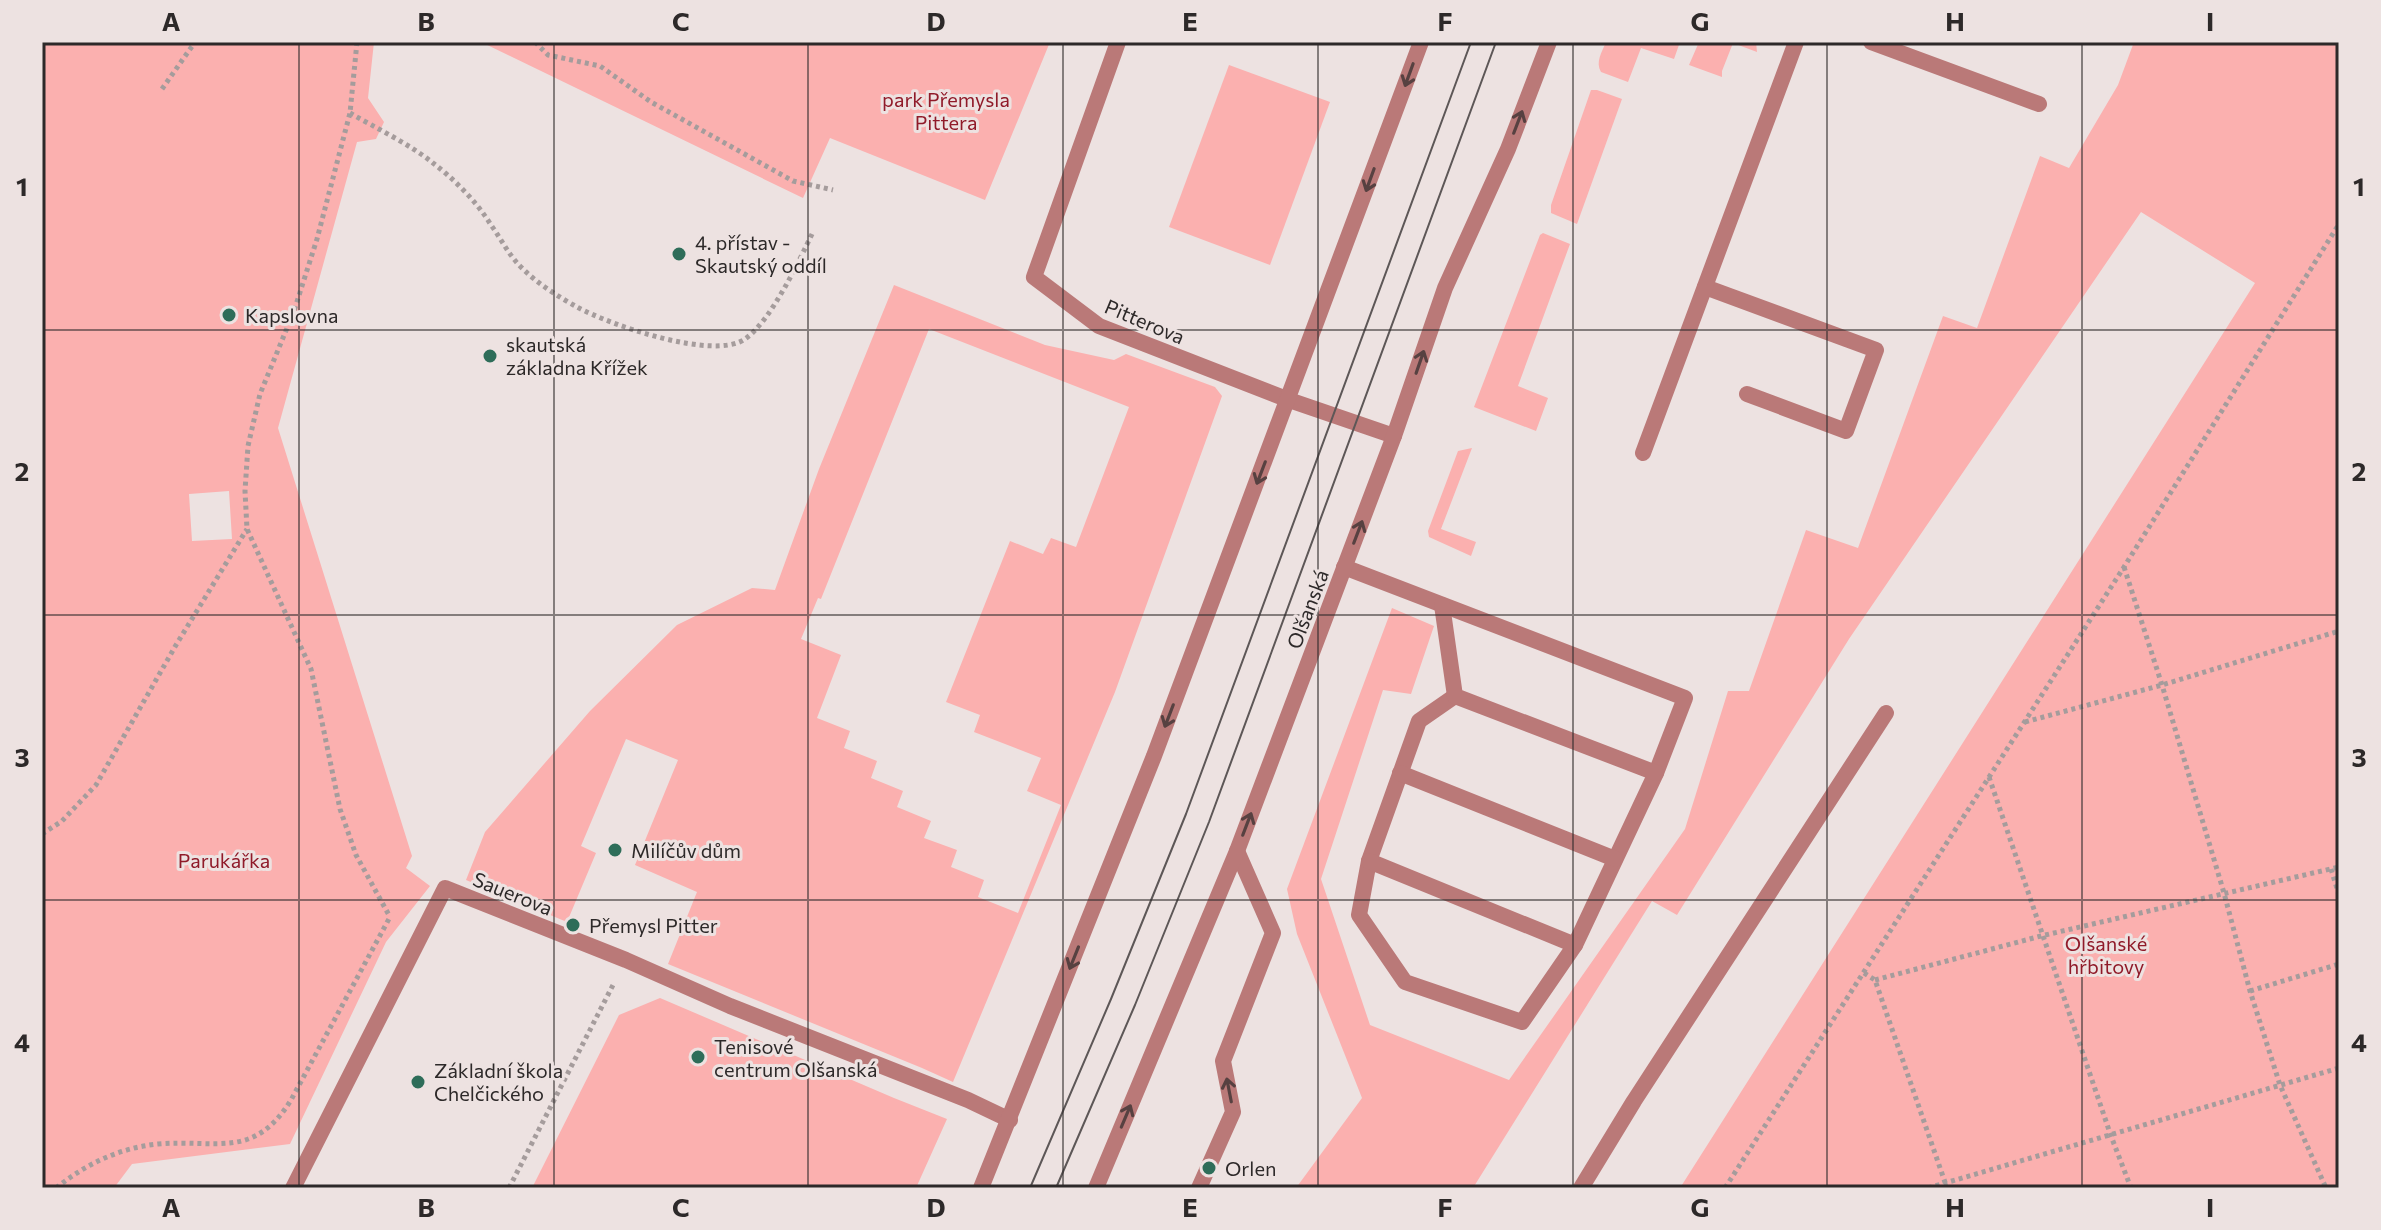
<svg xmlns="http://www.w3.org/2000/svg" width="2381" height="1230" font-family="Commissioner,sans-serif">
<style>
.green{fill:#fbb0af;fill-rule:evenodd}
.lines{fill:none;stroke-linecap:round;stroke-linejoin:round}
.path{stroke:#a59c9c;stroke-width:5;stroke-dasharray:4 4;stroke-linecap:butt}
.service{stroke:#ba7978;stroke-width:16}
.minor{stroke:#ba7978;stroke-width:16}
.tertiary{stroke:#ba7978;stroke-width:16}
.tram{stroke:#5d5757;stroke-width:2}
.oneway{stroke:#574141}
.grid{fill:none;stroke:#2d2929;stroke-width:2;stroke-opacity:0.55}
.poi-dot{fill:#2e6d59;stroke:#ede2e1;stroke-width:3}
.labels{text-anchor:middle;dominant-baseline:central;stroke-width:6;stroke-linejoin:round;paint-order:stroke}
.park-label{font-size:20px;fill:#901a29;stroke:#ede2e1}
.poi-label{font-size:20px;fill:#2d2929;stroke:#ede2e1;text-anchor:start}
.street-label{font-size:20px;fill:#2d2929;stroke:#ede2e1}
.neatline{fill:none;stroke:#2d2929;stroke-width:3}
.grid-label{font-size:26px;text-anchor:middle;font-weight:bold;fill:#2d2929}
</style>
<rect width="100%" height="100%" fill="#ede2e1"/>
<g class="green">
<path d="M42,42h332l-6,56 16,24 -8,17 -19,3 -79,286 134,428 -6,12 24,18 -44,56 -96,202 -158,20 -18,24h-72zM229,491l3,48 -40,2 -3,-47z"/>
<polygon points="481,42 1050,42 985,200 830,138 803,198"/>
<path d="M1606,42h74l-6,17 -33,-11 -13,34 -27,-10c-6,-10 1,-20 5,-30z"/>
<polygon points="1699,42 1756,42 1757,52 1733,43 1722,71 1722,77 1689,65"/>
<polygon points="2134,42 2339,42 2339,1188 1680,1188 2255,283 2141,212 1849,639 1677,915 1652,901 1473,1188 1296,1188 1362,1098 1297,934 1287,889 1392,608 1434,626 1411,694 1383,690 1321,879 1370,1025 1509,1080 1685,829 1728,691 1749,691 1806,530 1858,548 1943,316 1977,328 2040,156 2069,168 2118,85"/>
<polygon points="1229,65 1330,102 1270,265 1169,227"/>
<polygon points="1591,90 1597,90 1622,99 1577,224 1551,213 1551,205"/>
<polygon points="1543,233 1570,244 1518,386 1548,398 1536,431 1474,407 1540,235"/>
<path d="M894,285l151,60 69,15 12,-6 89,33 7,9 -107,296 -162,390 -31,-14 -254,-104 29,-72 -62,-27 43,-105 -52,-21 -45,107 15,7 -29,69 -101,-42 19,-48 105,-121 87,-86 75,-37 23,2 44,-121zM929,329l200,78 -53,140 -25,-9 -8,16 -33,-13 -64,161 34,13 -6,17 67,26 -14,33 34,14 -43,108 -40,-16 6,-17 -33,-13 6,-17 -33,-12 7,-17 -34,-14 6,-16 -32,-13 6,-17 -33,-13 6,-17 -33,-13 24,-63 -40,-16 17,-41 3,1z"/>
<polygon points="1472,448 1441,529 1476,542 1471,556 1429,537 1428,531 1458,451"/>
<polygon points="660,998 894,1098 947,1119 916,1188 532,1188 619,1015"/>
</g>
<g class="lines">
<g class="path">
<polyline points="357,42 350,113 317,239 294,311 260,394 248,446 245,491 247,529 311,669 340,809 356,855 390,917"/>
<polyline points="535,42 548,55 600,66 651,102 793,181 833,190"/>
<polyline points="162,89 195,42"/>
<path d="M350,113c26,15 61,32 83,50 21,16 44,39 58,62 11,15 18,31 32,44 15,15 36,28 54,38 33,18 137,54 168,32 26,-18 54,-78 68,-107"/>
<polyline points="2124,567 2162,685 2224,893 2250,991 2280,1085 2326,1188"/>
<polyline points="2025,722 2162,685 2339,631"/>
<polyline points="1989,777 2111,1136 2131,1188"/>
<polyline points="42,834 62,821 96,785 176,645 247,529"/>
<polyline points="2331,869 2339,895"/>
<polyline points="1864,973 1875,980 1947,1188"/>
<polyline points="1875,980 2041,936 2339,867"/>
<polyline points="2250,991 2339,964"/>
<path d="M56,1188c30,-24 63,-40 102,-44 59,-5 96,16 133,-44l99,-183"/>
<polyline points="509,1188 614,983"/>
<polyline points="1725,1188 2124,567 2339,224"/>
<polyline points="1928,1188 2339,1068"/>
</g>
<g class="service">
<polyline points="1871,42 2039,104"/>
<polyline points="1705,287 1876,350 1846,431 1747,394"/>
<polyline points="1643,453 1796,42"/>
<polyline points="1344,567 1685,698 1656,773 1575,945 1522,1022 1405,982 1359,915 1369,861 1419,721 1455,696"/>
<polyline points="1442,605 1455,696 1656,773"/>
<polyline points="1400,773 1615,859"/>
<polyline points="1369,861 1575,945"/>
<polyline points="1199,1188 1233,1112 1223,1061 1273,933 1237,851"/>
<polyline points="1581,1188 1634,1101 1886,713"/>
</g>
<g class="minor">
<polyline points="1118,42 1034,277 1099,326 1289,400 1394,436"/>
<polyline points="293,1188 445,888 626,960 730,1006 968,1100 1010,1120"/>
</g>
<g class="tertiary">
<polyline points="981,1188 1154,756 1421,42"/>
<polyline points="1096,1188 1237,851 1394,436 1445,288 1508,149 1549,42"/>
</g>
<g class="tram">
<polyline points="1030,1188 1111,999 1186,814 1471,42"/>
<polyline points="1056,1188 1135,1005 1209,822 1496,42"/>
</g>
</g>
<defs><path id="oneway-shaft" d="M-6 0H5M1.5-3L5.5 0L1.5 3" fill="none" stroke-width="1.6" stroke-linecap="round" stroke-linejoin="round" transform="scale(2)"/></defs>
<g class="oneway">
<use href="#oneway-shaft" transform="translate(1409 75) rotate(110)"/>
<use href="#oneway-shaft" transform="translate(1518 122) rotate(-69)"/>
<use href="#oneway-shaft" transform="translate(1370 180) rotate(110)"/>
<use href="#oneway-shaft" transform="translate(1420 362) rotate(-71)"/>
<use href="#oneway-shaft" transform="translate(1261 473) rotate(111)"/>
<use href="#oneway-shaft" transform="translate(1358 532) rotate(-69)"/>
<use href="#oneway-shaft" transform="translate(1169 716) rotate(111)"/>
<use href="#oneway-shaft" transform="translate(1247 824) rotate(-69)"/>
<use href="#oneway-shaft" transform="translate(1074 958) rotate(112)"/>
<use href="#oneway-shaft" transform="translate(1229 1090) rotate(-101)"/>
<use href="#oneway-shaft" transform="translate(1126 1116) rotate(-67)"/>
</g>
<path class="grid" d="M299,42v1146M554,42v1146M808,42v1146M1063,42v1146M1318,42v1146M1573,42v1146M1827,42v1146M2082,42v1146M42,330h2297M42,615h2297M42,900h2297"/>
<g class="poi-dot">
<circle cx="679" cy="254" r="8"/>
<circle cx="229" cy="315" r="8"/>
<circle cx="490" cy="356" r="8"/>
<circle cx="615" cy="850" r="8"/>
<circle cx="573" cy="925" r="8"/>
<circle cx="698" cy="1057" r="8"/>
<circle cx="418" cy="1082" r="8"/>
<circle cx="1209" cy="1168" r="8"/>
</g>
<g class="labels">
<g class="park-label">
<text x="946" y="99">park Přemysla<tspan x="946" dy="23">Pittera</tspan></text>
<text x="224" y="860">Parukářka</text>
<text x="2106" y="943">Olšanské<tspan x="2106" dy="23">hřbitovy</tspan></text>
</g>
<g class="poi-label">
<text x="695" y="242">4. přístav -<tspan x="695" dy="23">Skautský oddíl</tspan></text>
<text x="245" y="315">Kapslovna</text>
<text x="506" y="344">skautská<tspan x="506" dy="23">základna Křížek</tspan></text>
<text x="631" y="850">Milíčův dům</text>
<text x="589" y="925">Přemysl Pitter</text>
<text x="714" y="1046">Tenisové<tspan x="714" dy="23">centrum Olšanská</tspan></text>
<text x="434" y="1070">Základní škola<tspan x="434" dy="23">Chelčického</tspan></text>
<text x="1225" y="1168">Orlen</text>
</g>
<g class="street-label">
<text transform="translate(1145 321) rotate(23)">Pitterova</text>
<text transform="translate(1307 609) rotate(-69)">Olšanská</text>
<text transform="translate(513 893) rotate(22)">Sauerova</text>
</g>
</g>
<rect width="2381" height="1230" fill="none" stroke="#ede2e1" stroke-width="88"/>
<rect x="44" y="44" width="2293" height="1142" class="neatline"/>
<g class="grid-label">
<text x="171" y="31">A</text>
<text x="426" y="31">B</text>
<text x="681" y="31">C</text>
<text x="936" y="31">D</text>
<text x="1190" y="31">E</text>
<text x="1445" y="31">F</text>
<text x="1700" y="31">G</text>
<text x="1955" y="31">H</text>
<text x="2210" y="31">I</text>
<text x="22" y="196">1</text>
<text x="2359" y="196">1</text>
<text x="22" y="481">2</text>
<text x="2359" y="481">2</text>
<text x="22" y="767">3</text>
<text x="2359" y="767">3</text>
<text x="22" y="1052">4</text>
<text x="2359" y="1052">4</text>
<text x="171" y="1217">A</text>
<text x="426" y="1217">B</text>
<text x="681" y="1217">C</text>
<text x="936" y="1217">D</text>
<text x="1190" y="1217">E</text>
<text x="1445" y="1217">F</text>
<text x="1700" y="1217">G</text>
<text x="1955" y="1217">H</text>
<text x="2210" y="1217">I</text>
</g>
</svg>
